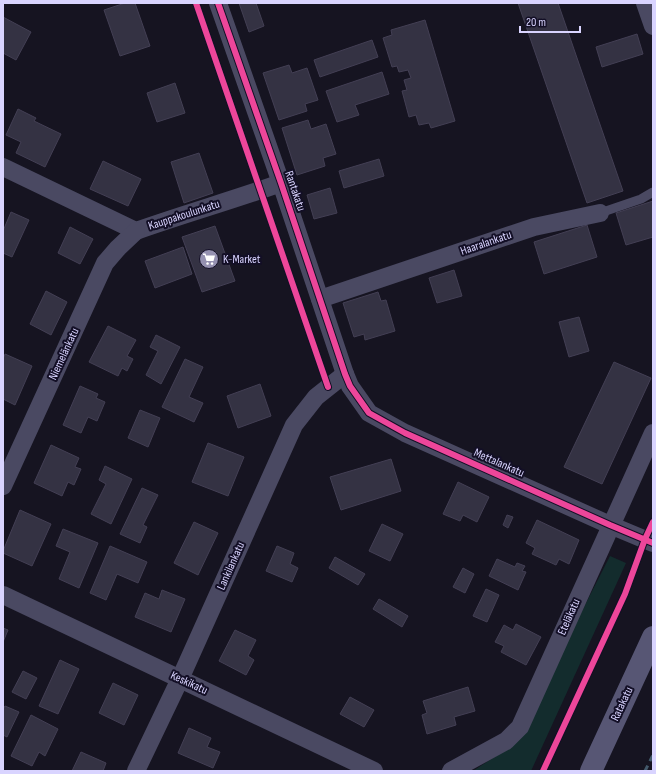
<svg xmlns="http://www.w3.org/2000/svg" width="656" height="774" font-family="'Sofia Sans Condensed',sans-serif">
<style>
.green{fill:#132c2d}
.building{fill:#343243;stroke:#433f54}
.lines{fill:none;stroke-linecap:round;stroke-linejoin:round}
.service{stroke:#4a4962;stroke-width:9}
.minor{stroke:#4a4962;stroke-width:18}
.secondary{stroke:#575674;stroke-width:22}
.rail{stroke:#43596b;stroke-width:3;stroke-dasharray:6 5;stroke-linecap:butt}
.cycleway-casing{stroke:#130f26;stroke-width:8}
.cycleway{stroke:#ed469a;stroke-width:6}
.labels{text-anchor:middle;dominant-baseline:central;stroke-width:4;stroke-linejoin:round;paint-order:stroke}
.street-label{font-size:12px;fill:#d9d4ff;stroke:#130f26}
.poi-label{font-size:12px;fill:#d9d4ff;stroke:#130f26;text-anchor:start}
</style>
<rect width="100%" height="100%" fill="#161421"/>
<polygon class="green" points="610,556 626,563 531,771 473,771 514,744"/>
<g class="building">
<polygon points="125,3 135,3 150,46 120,56 104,10"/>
<polygon points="239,3 256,3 264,26 249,32"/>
<polygon points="518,3 558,3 623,191 587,203"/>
<polygon points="3,17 31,32 16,60 3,53"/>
<polygon points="425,20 455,121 431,128 429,123 419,125 416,115 409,117 402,91 407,90 404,80 411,78 408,70 399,72 397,66 392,67 383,38 392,35 391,30"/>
<polygon points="637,34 643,54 602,67 596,47"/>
<polygon points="372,40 378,57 320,77 314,60"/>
<polygon points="289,65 292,73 307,68 318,100 305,104 307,111 279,120 263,73"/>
<polygon points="382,72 389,94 355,105 359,115 337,122 326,91"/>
<polygon points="175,83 185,113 157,122 147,93"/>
<polygon points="18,109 36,118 34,121 61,134 45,167 16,153 21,142 6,135"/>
<polygon points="308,120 311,129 326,124 336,154 323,158 325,166 297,175 282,128"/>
<polygon points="199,153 213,193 184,203 171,162"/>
<polygon points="379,159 384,176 344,188 339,171"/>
<polygon points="103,161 141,179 128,206 90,189"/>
<polygon points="330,188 337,213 314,219 307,195"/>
<polygon points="653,201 653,237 626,245 616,213"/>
<polygon points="11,212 29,220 12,257 3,253 3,231"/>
<polygon points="587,225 597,257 544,274 534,242"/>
<polygon points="215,226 235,281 202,292 182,237"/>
<polygon points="70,227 93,239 80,264 58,253"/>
<polygon points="183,247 192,274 155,288 145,261"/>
<polygon points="454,270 462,296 437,303 429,278"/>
<polygon points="46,291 67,302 51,335 30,324"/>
<polygon points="378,292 381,301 386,300 395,331 365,340 364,334 354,337 343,303"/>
<polygon points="579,317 589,351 569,357 559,322"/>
<polygon points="108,326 136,340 127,356 133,359 127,371 122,368 118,376 89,362"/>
<polygon points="156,335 180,347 161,384 146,375 158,351 150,347"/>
<polygon points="5,354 32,366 15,405 3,399 3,359"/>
<polygon points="185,359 203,367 189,397 203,403 194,422 162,407"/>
<polygon points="614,362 651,378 602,484 564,467"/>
<polygon points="260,384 271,416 238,428 227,396"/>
<polygon points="80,386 98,394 96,398 105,402 97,421 88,417 81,433 63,425"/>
<polygon points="140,410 160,418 148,447 128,438"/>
<polygon points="208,443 244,457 228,496 192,482"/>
<polygon points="51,445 79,458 75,467 81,469 74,485 68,482 62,496 34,483"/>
<polygon points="391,459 401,491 341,510 330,477"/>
<polygon points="105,466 132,479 111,524 91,514 106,484 99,480"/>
<polygon points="458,482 489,497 477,522 463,515 460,521 443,514"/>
<polygon points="142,488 158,495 143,525 147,527 140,543 120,534"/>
<polygon points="20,510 51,524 32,566 3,553 3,551"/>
<polygon points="507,515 513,517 508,528 503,525"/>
<polygon points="537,520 579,540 569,564 559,559 556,565 532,554 535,548 526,543"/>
<polygon points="194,522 218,533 198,575 174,563"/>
<polygon points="382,524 403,534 390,561 369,551"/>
<polygon points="63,529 98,543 79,588 59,579 70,552 56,546"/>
<polygon points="110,546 147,562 138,583 117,574 106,600 90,593"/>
<polygon points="277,546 294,553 290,564 298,568 292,582 266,571"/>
<polygon points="335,557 365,574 358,585 329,568"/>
<polygon points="497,559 515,567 517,563 525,566 522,571 526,572 518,590 489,576"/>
<polygon points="463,568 474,574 465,593 453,587"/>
<polygon points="486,589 499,595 487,622 473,616"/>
<polygon points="162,590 185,599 171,632 135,617 145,593 159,599"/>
<polygon points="379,599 408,616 402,627 373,609"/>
<polygon points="516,624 541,637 526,665 501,652 504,646 495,642 504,625 513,630"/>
<polygon points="3,628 8,630 3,642"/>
<polygon points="235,630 256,640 248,656 254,660 246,675 219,661"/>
<polygon points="60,660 79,669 58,714 39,706"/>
<polygon points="23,671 37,678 26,699 12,692"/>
<polygon points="113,683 138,695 124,725 99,713"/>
<polygon points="468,687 475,711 454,717 456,725 427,734 422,715 427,713 423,701"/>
<polygon points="350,697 374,710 364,727 340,714"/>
<polygon points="5,706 19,712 7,737 3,735 3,709"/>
<polygon points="31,715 58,729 45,756 39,752 32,766 11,756"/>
<polygon points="189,728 211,738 207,747 220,752 213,768 178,753"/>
<polygon points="81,752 106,763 103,771 72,771"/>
</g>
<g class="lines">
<polyline class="service" points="600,213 641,199 653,192"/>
<g class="minor">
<polyline points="218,3 281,183 345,374 350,386 369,413 405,433 610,525 653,543"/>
<polyline points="645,3 653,26"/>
<path d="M3,167l133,64c48,-17 97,-31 145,-48"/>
<polyline points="320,299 534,227 600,213"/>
<polyline points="3,486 105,263 118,248 136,231"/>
<polyline points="3,595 374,771"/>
<polyline points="136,771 180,679 294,425 316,397 345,374"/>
<polyline points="451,771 506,741 520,727 653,433"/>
</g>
<polyline class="secondary" points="591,771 653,637"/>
<polyline class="rail" points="645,771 653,755"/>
<g class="cycleway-casing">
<g id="cycleway">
<polyline points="196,3 328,387"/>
<polyline points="218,3 281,183 345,374 350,386 369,413 405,433 610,525 653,543"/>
<polyline points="543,771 625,594 645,539 653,522"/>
</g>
</g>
<use href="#cycleway" class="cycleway"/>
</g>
<defs>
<g id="supermarket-disc" transform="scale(1)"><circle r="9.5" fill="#9591b1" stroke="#130f26"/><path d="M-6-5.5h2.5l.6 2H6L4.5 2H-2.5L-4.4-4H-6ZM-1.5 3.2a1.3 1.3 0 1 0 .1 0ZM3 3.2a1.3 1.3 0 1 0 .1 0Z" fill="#fff"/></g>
</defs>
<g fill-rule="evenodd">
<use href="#supermarket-disc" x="209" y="259"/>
</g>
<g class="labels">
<g class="street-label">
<text transform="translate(295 191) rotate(71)">Rantakatu</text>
<text transform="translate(184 215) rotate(-18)">Kauppakoulunkatu</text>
<text transform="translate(486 243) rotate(-19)">Haaralankatu</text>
<text transform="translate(64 354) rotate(-65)">Niemelänkatu</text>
<text transform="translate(499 463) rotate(24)">Mettalankatu</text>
<text transform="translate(231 566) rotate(-66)">Lankilankatu</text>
<text transform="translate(569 617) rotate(-66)">Eteläkatu</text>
<text transform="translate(189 683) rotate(25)">Keskikatu</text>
<text transform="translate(622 704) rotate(-65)">Ratakatu</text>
</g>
<g class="poi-label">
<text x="223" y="259">K-Market</text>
</g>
</g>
<rect width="656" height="774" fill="none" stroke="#d9d4ff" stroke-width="8"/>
<path d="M520 26v6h60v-6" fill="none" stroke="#d9d4ff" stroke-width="2"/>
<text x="526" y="26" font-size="12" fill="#d9d4ff" stroke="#130f26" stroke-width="3" paint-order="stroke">20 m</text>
</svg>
